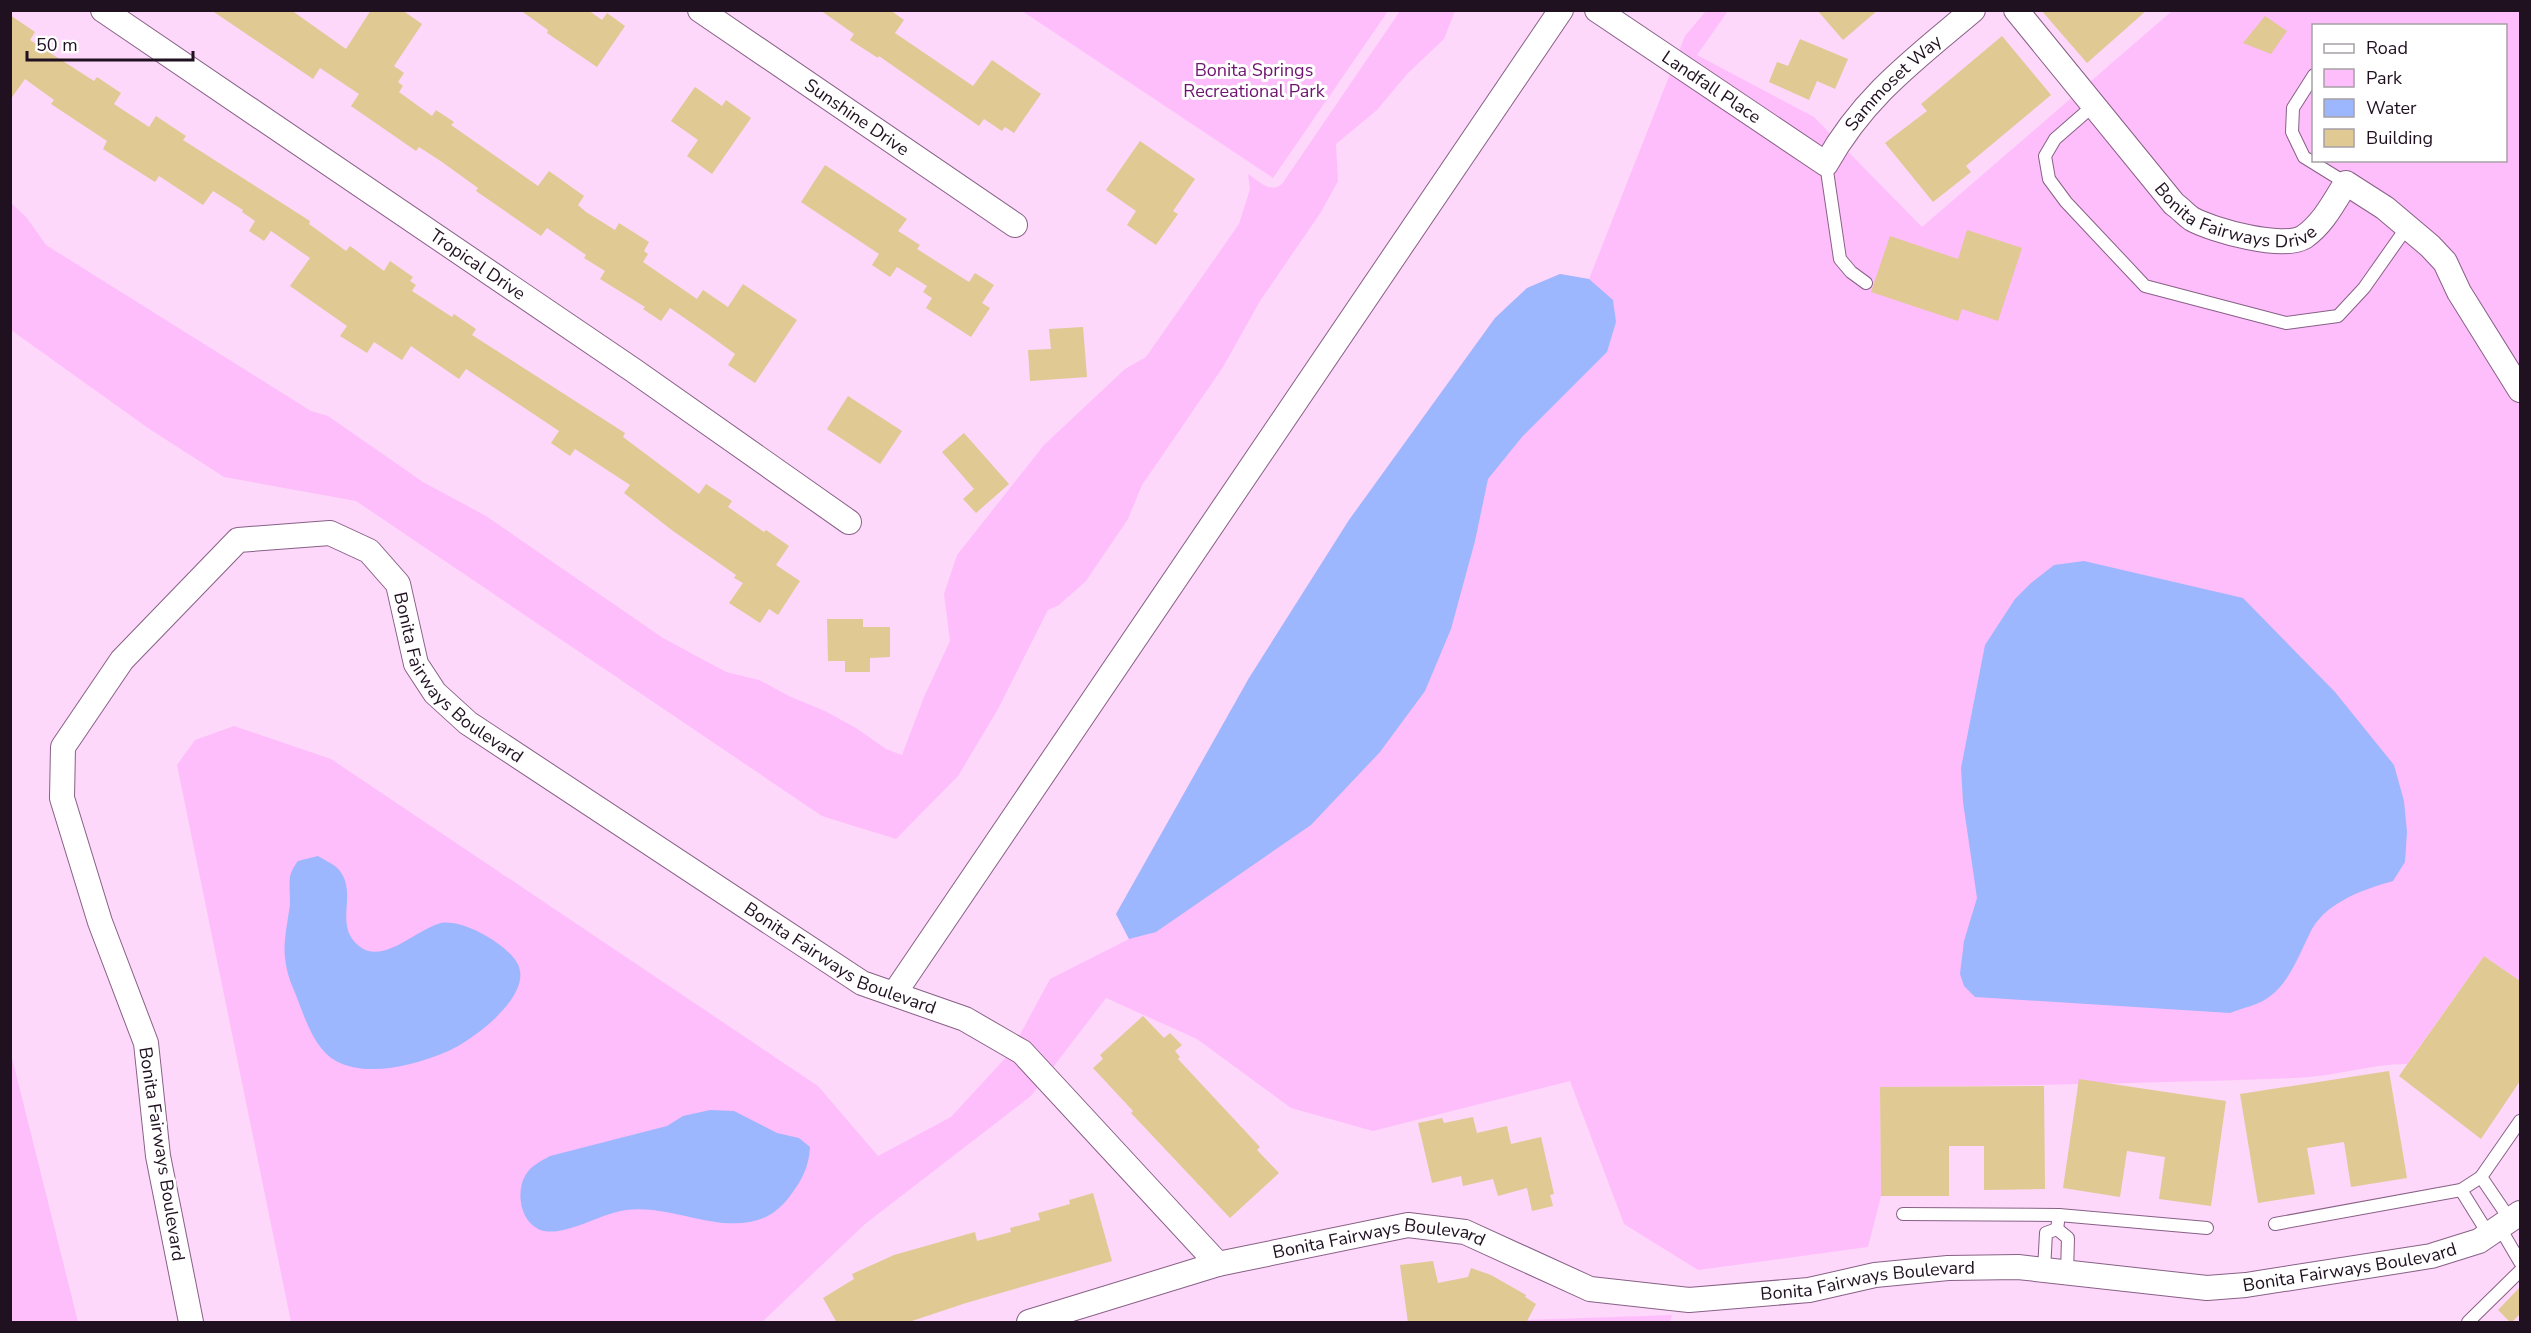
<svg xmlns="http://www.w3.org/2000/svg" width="2531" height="1333" font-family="'Nunito Sans',sans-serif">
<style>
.green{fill:#febefb;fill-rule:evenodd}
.water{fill:#9cb7fd}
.building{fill:#e0c993}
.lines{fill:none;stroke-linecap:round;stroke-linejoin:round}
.service-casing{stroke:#886086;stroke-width:14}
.minor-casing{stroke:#886086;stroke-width:26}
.service{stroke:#fff;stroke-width:12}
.minor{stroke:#fff;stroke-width:24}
.labels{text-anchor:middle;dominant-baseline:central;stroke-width:6;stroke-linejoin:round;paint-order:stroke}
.park-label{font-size:18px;fill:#6e136f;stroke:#fff}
.street-label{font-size:18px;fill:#201120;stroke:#fff}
</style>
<rect width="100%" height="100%" fill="#fdd8fa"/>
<g class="green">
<polygon points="1022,11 1388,10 1388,11 1273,178"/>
<path d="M1400,11h55l-11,28 -37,35 -30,36 -41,34 2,37 -17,31 -61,89 -37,66 -81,118 -14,34 -42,62 -27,24 -11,5 -50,99 -40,67 -62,63 -74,-23 -466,-315 -132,-24 -76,-49 -137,-98v-127l16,15 19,27 265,166 17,5 95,66 63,34 177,122 63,34 33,8 32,17 34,14 31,17 30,21 16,6 22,-58 26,-56 -6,-47 13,-39 87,-110 81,-76 21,-12 93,-133 11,-35 -2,-15c11,7 22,20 34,10z"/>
<path d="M1706,11h22l-31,44 117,62 108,110 250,-216h348v970l-36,-25 -77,108c-37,0 -75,13 -112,14 -139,5 -277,8 -415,9l1,109 -13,51 -170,23 -74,-46 -54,-143 -197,50 -82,-23 -94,-69 -91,-41 -75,98 -166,128 -103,98h-471l-114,-557 18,-25 39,-14 97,33 487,327 60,70 73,-39 59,-64 40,-74 79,-40 -13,-25 133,-236 100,-158 146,-202 32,-30 33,-14 29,5 96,-243zM2314,26h192v134h-192z"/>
<polygon points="10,1054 11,1054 78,1322 11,1322"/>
<polygon points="1672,1315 1670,1322 1510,1322 1523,1320"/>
</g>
<g class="water">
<polygon points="1560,274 1589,279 1613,300 1616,322 1607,352 1522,437 1488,479 1475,541 1451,629 1425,691 1380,752 1311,825 1156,932 1129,939 1116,914 1249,678 1349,520 1495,318 1527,288"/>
<path d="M2084,561l159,37 92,94 59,73 10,36 3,31 -2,30 -12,19c-31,9 -70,22 -84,54 -10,20 -20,48 -40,62 -10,8 -27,11 -39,16l-255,-16 -11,-11 -4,-12 4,-33 13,-43 -14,-96 -2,-34 24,-123 30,-46 16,-16 23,-18z"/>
<path d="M318,856c6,4 17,8 22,15 18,24 -7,54 19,75 24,20 59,-18 82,-23 22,-4 63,20 75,38 22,32 -45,81 -70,91 -31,13 -79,26 -110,9 -24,-13 -33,-50 -43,-73 -4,-9 -7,-20 -8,-30 -2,-17 3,-37 5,-54 0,-9 -1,-19 0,-27 1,-6 5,-12 8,-16z"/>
<path d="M710,1110l24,1 43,22 22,5 11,9c-1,20 -8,33 -20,49 -42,57 -110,6 -164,14 -26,3 -65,30 -88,19 -18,-9 -22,-37 -13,-53 5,-10 16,-15 25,-20l117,-30 16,-10z"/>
</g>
<g class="building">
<polygon points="211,10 291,10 346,49 371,10 402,10 422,24 394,66 404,73 398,82 403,86 399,92 432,116 436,110 454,122 451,125 538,186 549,171 584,196 578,205 586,212 615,230 619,223 649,242 644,251 648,254 643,262 697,299 703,290 728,307 743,284 797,320 755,383 728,365 735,354 709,335 670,308 661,321 643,309 645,307 600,279 605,271 584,258 586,255 547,228 541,236 476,191 478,188 442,162 419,147 416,151 351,106 359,94 320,68 313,79"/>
<polygon points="520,10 588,10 602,20 607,13 625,26 597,67 547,33 548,30"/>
<polygon points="820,10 890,10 904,20 895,33 973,86 992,60 1041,94 1014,133 1005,127 1002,131 984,119 979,126 879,56 878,58 850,40 854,34"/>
<polygon points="1817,10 1878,10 1843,40"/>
<polygon points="2041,10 2147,10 2087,63"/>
<polygon points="10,15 35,32 30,40 94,81 97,77 121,93 114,104 149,127 156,116 186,136 183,140 310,221 309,224 346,251 350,246 384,271 390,261 413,277 410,281 416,285 412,291 452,317 454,314 476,329 472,335 625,433 623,437 699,494 706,484 732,501 728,507 764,532 766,530 789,546 776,565 800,581 778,615 769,609 760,623 729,603 743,583 734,578 736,575 673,531 624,493 630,485 575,449 570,456 551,443 559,431 466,369 459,379 411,346 402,360 374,342 367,353 340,336 347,326 290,286 310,258 271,231 264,241 249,231 255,221 242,212 243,210 213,191 203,205 159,176 155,182 103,149 107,141 51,104 54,100 25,79 10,100"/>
<polygon points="2265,16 2287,31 2271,54 2243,43"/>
<polygon points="2002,36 2051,95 1966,166 1971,172 1933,202 1885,143 1927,111 1921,104"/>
<polygon points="1800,39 1848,59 1835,89 1817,81 1809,100 1769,82 1777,62 1788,66"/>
<polygon points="695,87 722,106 726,100 751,118 712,174 687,156 698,140 671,121"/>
<polygon points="1140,141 1195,179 1173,211 1178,214 1156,245 1127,225 1136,211 1106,190"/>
<polygon points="825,165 907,219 898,231 920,245 917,249 969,282 975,273 994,285 982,303 990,308 971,337 926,308 932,298 923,292 927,286 897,267 890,277 872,265 879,254 801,202"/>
<polygon points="1967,230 2022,248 1998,321 1962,309 1958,321 1871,292 1890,236 1958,259"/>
<polygon points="1083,327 1087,377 1030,381 1028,350 1051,349 1049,329"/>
<polygon points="848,396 902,431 880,464 827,429"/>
<polygon points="964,433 1009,484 976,513 963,499 974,489 942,452"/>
<polygon points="827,619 863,619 863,627 890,627 890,657 870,658 870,672 845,672 845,661 828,661"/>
<polygon points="2484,956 2520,981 2520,1081 2481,1139 2399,1076"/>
<polygon points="1143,1016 1164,1038 1170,1033 1182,1045 1175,1051 1180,1057 1178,1059 1260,1147 1257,1150 1279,1173 1230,1218 1131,1113 1133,1111 1093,1068 1103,1059 1100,1055"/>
<polygon points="2389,1071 2407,1178 2351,1187 2344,1142 2307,1148 2315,1194 2258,1203 2240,1094"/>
<polygon points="2079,1079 2226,1101 2211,1206 2159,1199 2165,1157 2127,1151 2120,1197 2063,1188"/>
<polygon points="2044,1086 2045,1189 1984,1190 1984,1146 1949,1146 1949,1196 1881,1196 1880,1087"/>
<polygon points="1473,1117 1477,1133 1507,1126 1511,1144 1541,1137 1554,1194 1550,1195 1553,1206 1532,1211 1527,1188 1498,1196 1493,1179 1463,1186 1461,1176 1432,1183 1418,1123 1442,1118 1444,1123"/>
<polygon points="1093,1193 1112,1261 966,1303 906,1323 837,1323 823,1298 854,1279 852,1274 894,1255 975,1232 977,1241 1011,1232 1010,1228 1040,1220 1038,1213 1070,1204 1069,1200"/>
<polygon points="1433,1261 1438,1283 1468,1277 1471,1268 1491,1275 1526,1295 1525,1297 1536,1304 1526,1323 1408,1323 1400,1265"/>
<polygon points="2520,1287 2520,1314 2511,1323 2498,1310"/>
</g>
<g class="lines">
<g class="service-casing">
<g id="service">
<polyline points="2314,75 2293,108 2292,132 2304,157 2346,183"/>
<polyline points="2094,105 2055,139 2045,156 2049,179 2066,202 2145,286 2286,323 2338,316 2364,288 2407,227"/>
<polyline points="1826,164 1840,259 1851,272 1866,283"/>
<polyline points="2481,1177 2511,1221"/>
<polyline points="2461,1190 2489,1235"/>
<polyline points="1903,1214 2059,1215 2057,1229"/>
<polyline points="2059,1215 2207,1228"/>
<polyline points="2275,1224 2461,1190 2481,1177 2520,1121"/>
<polyline points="2500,1228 2520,1262"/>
<polyline points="2044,1270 2046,1233 2057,1229 2068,1238 2067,1273"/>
<polyline points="2468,1322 2520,1271"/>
</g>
</g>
<g class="minor-casing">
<g id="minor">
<path id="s1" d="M103,10l530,360 216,152"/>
<path id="s2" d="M700,10l315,215"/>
<path id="s3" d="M1597,10l229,154c38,-68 88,-104 147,-154"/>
<path id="s4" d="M2016,10l158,194c6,4 12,11 18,15 20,11 91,31 112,18 19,-13 30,-35 42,-54l39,25 45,38 15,16 14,30 61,98"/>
<polyline points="894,994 1561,10"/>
<path id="s5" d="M191,1322l-33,-166 -12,-113 -46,-121 -38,-124 1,-51 59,-87 116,-120 92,-7 39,18 29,33 18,80 19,29 33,30 394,260 103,36 57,33 196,212"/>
<path id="s6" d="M1029,1322l189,-58 190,-39 57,7 125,57 99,11 120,-10 66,-15 73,-7 70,-1 189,21 39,-3 185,-29 48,-15 41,-28"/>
</g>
</g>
<use href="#service" class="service"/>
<use href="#minor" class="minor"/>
</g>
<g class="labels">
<g class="park-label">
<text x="1254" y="70">Bonita Springs<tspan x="1254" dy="21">Recreational Park</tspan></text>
</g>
<g class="street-label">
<text stroke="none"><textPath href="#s3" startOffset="382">Sammoset Way</textPath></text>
<text stroke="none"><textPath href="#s3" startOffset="138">Landfall Place</textPath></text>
<text stroke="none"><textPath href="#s2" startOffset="190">Sunshine Drive</textPath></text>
<text stroke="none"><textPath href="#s4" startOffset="314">Bonita Fairways Drive</textPath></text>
<text stroke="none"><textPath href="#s1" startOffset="453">Tropical Drive</textPath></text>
<text stroke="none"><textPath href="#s5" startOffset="1161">Bonita Fairways Boulevard</textPath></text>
<text stroke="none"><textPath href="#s5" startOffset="1647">Bonita Fairways Boulevard</textPath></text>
<text transform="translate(162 1154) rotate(81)">Bonita Fairways Boulevard</text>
<text stroke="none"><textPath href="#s6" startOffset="362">Bonita Fairways Boulevard</textPath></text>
<text stroke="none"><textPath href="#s6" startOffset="1352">Bonita Fairways Boulevard</textPath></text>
<text stroke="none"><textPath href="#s6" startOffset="866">Bonita Fairways Boulevard</textPath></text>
</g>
</g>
<rect width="2531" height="1333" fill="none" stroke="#201120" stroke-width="24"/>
<rect x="2312" y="24" width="195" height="138" fill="#ffffff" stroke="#a6a0a6" stroke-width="1.5"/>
<rect x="2324" y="44" width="30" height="9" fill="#ffffff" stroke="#a6a0a6" stroke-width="1.5"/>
<text x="2366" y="54" font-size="18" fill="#201120">Road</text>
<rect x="2324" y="69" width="30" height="18" fill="#febefb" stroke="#a6a0a6" stroke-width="1.5"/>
<text x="2366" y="84" font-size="18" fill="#201120">Park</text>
<rect x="2324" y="99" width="30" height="18" fill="#9cb7fd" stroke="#a6a0a6" stroke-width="1.5"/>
<text x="2366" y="114" font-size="18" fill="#201120">Water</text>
<rect x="2324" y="129" width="30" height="18" fill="#e0c993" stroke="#a6a0a6" stroke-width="1.5"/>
<text x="2366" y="144" font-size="18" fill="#201120">Building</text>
<path d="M27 51v9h166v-9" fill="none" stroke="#201120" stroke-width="3"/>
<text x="36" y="51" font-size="18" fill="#201120" stroke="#ffffff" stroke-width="4.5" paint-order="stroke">50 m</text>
</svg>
